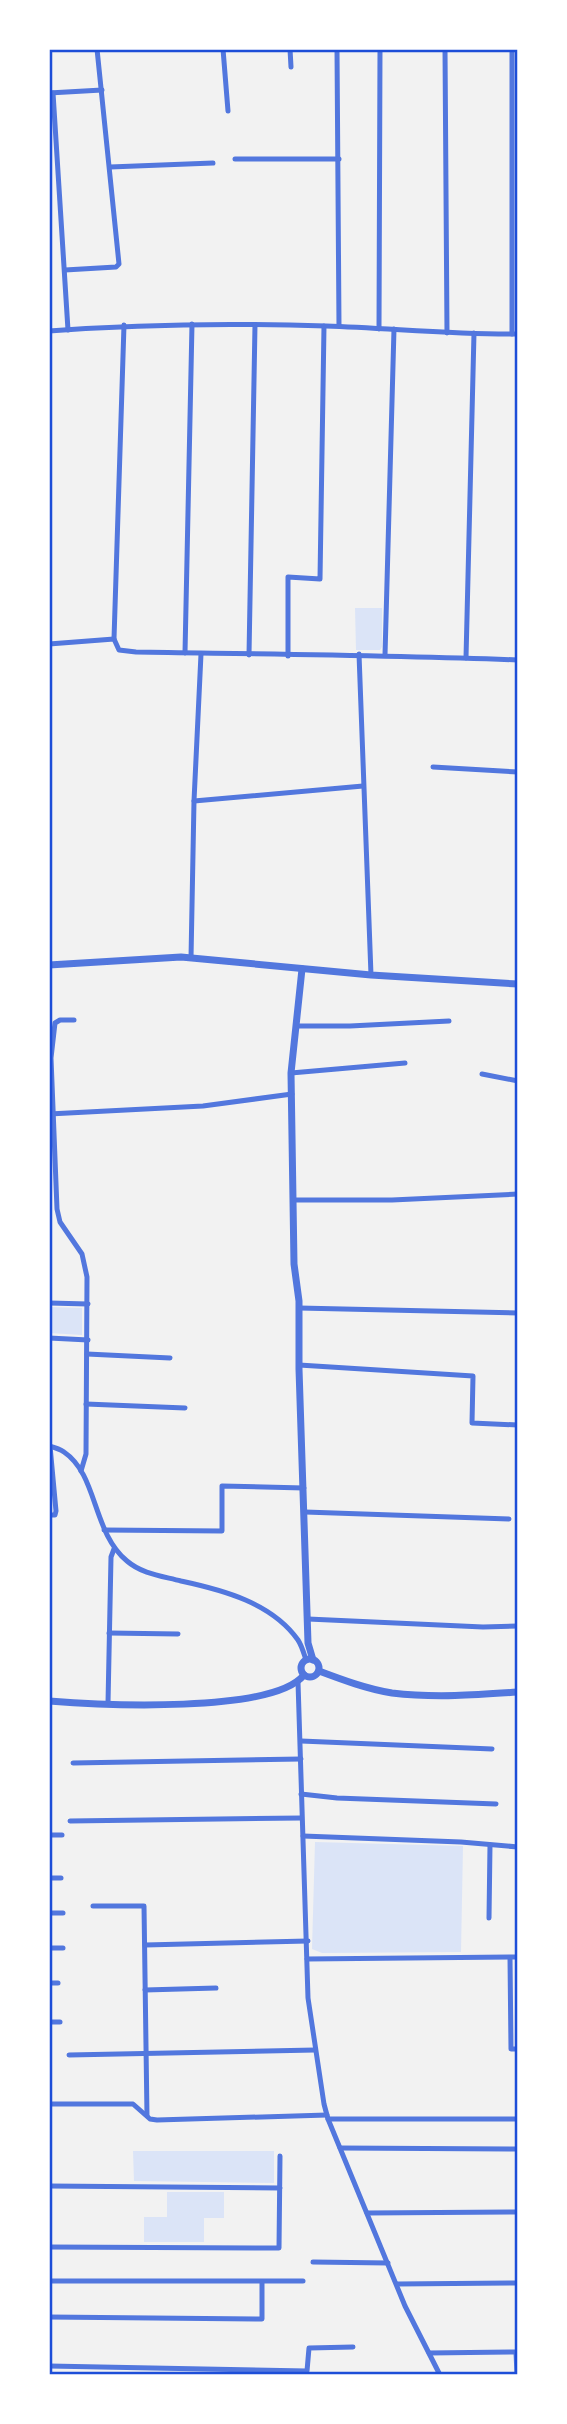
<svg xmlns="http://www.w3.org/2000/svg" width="567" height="2424" font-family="'Work Sans',sans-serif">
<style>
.green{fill:#dbe4f7}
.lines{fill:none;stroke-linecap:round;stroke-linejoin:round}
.minor{stroke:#5277de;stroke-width:5}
.tertiary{stroke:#5277de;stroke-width:7}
.neatline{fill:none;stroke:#1d4ed8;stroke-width:2.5}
</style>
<rect width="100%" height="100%" fill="#f2f2f2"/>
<g class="green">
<polygon points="355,608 382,608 382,647 380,650 356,650"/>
<polygon points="49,1307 82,1308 82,1335 49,1333"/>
<polygon points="315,1842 463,1846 461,1952 322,1953 312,1949"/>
<polygon points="133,2151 274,2151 274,2183 134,2181"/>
<polygon points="167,2192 224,2192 224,2218 204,2218 204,2242 144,2242 144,2217 167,2217"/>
</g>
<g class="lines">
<g class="minor">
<polyline points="223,49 228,111"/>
<polyline points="290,49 291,67"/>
<polyline points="337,49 339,326"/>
<polyline points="445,49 447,333"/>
<polyline points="49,93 102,90"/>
<polyline points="53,93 68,330"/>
<polyline points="235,159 339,159"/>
<polyline points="110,167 213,163"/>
<polyline points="65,270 116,267 119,264 97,49"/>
<polyline points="379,329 380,49"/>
<path d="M49,331c92,-7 185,-8 277,-5 64,2 128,9 192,8"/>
<polyline points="512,334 512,49"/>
<polyline points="114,639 124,325"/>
<path d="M49,644l65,-5 5,11 17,2c127,2 255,3 382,8"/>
<polyline points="185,653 192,324"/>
<polyline points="359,654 371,975"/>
<polyline points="249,655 255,325"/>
<polyline points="385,655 394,329"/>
<polyline points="288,656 288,577 320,579 324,326"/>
<polyline points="466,658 474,333"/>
<polyline points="433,767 518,772"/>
<polyline points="194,801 363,786"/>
<polyline points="191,958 194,801 201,654"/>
<polyline points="74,1020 60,1020 55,1023 51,1058 57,1209 60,1222 82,1254 87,1277 86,1454 81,1471"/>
<polyline points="297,1026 350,1026 449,1021"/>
<polyline points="291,1073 405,1063"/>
<polyline points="482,1074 518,1081"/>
<polyline points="49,1114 203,1106 292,1094"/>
<polyline points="293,1200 392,1200 518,1194"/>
<polyline points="49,1303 88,1304"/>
<polyline points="299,1308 518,1313"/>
<polyline points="49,1338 88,1340"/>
<polyline points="87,1354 170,1358"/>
<polyline points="299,1365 473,1376 472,1423 518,1425"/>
<polyline points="86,1404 185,1408"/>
<path d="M49,1446c4,1 11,3 15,6 34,23 28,80 63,109 15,13 35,15 54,20 42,9 91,22 117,59 4,6 6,14 8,20"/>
<polyline points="305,1512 509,1519"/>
<polyline points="49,1515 55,1515 56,1511 50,1446"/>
<polyline points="104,1530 222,1531 222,1486 304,1488"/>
<polyline points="308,1619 483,1627 518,1626"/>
<polyline points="109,1633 178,1634"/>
<polyline points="298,1682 308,1998 324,2104 328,2119 405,2306 440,2375"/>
<polyline points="108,1703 111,1557 114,1549"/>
<polyline points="301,1741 492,1749"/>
<polyline points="73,1763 301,1759"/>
<polyline points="301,1794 337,1798 496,1804"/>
<polyline points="70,1821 301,1818"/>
<polyline points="49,1835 62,1835"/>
<polyline points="303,1836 461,1842 518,1847"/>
<polyline points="49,1878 61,1878"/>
<polyline points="93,1906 144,1906 147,2116"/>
<polyline points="49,1913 63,1913"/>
<polyline points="489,1918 490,1845"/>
<polyline points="145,1945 308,1941"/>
<polyline points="49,1948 63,1948"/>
<polyline points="510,1958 511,2049 518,2049"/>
<polyline points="307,1959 518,1957"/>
<polyline points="49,1983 58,1983"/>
<polyline points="145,1990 216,1988"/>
<polyline points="49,2022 60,2022"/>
<polyline points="69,2055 315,2050"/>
<polyline points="49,2104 133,2104 150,2119 157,2120 327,2115"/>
<polyline points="328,2119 518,2119"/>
<polyline points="340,2148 518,2149"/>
<polyline points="49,2186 280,2188"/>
<polyline points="367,2213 518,2212"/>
<polyline points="49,2247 279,2248 280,2156"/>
<polyline points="313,2262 388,2263"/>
<polyline points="49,2281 303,2281"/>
<polyline points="397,2284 518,2283"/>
<polyline points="49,2317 262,2319 262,2282"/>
<polyline points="429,2353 516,2352 517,2375"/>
<polyline points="49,2366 307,2371 309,2348 353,2347"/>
</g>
<g class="tertiary">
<polyline points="49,965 181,957 371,975 518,984"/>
<polyline points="302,969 291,1073 294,1264 299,1301 299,1369 308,1643 313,1660"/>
<circle cx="310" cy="1668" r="9"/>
<path d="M319,1671c24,9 48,18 73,22 42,5 84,2 126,-1"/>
<path d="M49,1701c51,4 223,13 255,-26"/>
</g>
</g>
<rect width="567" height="2424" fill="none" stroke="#ffffff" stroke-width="102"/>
<rect x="51" y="51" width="465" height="2322" class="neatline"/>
</svg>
